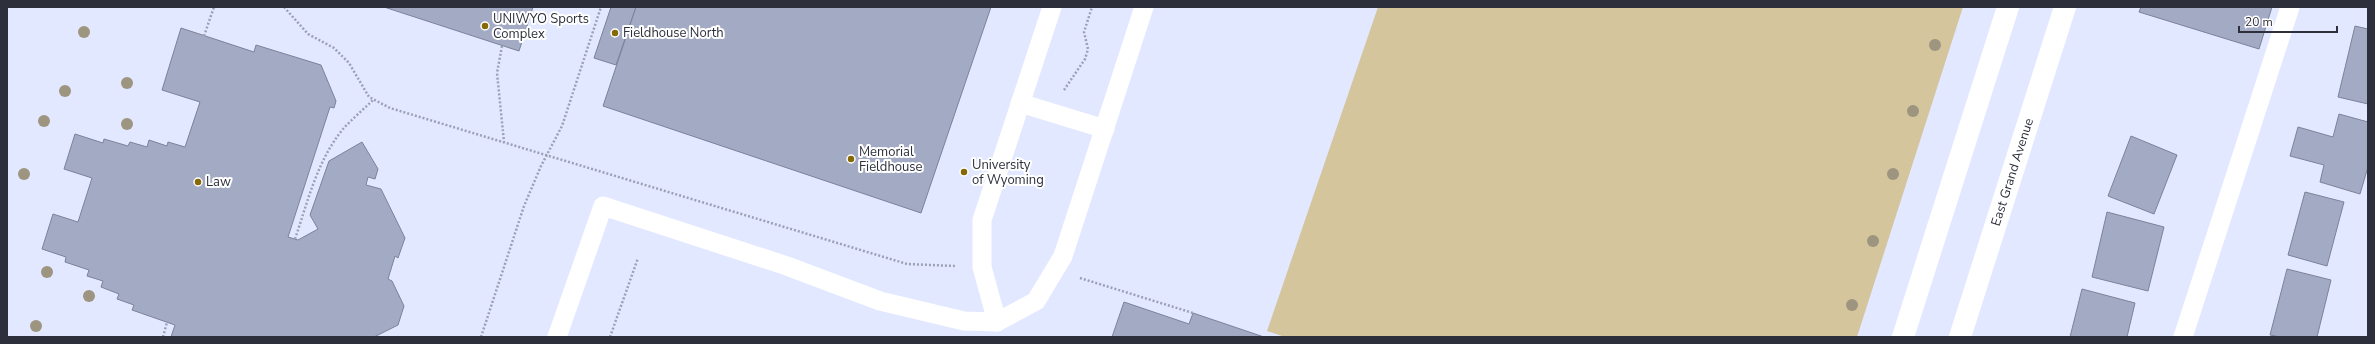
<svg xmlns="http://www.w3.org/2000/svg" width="2375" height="344" font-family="'Nunito Sans',sans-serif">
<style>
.green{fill:#d4c59d}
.building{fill:#a3aac4;stroke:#7b829a}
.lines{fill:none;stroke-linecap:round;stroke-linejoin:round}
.path{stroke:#9ca0b3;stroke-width:2.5;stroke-dasharray:2 2;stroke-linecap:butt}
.lane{stroke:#fff;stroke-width:19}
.primary{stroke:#fff;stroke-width:22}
.tree{fill:#9d957f}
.poi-dot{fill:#866904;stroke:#fff;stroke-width:1.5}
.labels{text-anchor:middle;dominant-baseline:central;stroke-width:4;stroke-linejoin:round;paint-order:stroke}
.poi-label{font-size:13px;fill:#2d303b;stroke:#fff;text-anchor:start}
.street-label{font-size:13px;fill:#2d303b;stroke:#fff}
</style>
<rect width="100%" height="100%" fill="#e2e8ff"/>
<polygon class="green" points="1378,7 1963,7 1857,337 1285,337 1267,331"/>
<g class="building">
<polygon points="384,7 533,7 519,51"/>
<polygon points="611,7 636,7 616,65 594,58"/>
<polygon points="636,7 991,7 921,213 603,106"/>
<polygon points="2141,7 2272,7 2259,49 2139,12"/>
<polygon points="2355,26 2368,29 2368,104 2338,97"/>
<polygon points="181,28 254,52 256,45 321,65 336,101 334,108 330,107 288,237 298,240 318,229 310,215 329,161 362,142 378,169 375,179 368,177 366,185 381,189 405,238 398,258 395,256 388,279 392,281 404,306 398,325 374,337 171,337 175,325 132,310 134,305 117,299 119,294 101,287 103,281 87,276 89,270 65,262 66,257 42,249 53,214 78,222 92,178 64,169 75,134 103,143 104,139 128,146 130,142 147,147 149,140 167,146 168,142 185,147 200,102 162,90"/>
<polygon points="2339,114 2368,122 2368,167 2360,194 2320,182 2324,165 2290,156 2298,127 2333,137"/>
<polygon points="2131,136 2177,155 2154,214 2108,196"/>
<polygon points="2305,192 2344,202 2327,266 2288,255"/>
<polygon points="2107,212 2164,227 2148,291 2092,277"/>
<polygon points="2287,269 2331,280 2317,337 2280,337 2270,335"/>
<polygon points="2082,289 2135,303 2127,337 2070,337"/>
<polygon points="1124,302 1189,324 1193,313 1264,337 1112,337"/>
</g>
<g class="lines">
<g class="path">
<polyline points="284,7 308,34 334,48 349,63 369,97 390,108 907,264 956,266"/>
<polyline points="204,36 214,7"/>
<polyline points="502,46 497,73 504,142"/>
<polyline points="1064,90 1085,59 1088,49 1084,32 1092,7"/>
<path d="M295,239c13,-38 22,-78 48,-110 9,-10 21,-20 31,-30"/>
<polyline points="1080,278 1193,313"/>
<polyline points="163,337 167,322"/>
<polyline points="481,337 524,206 541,166 562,126 601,7"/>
<polyline points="610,337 638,258"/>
</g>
<g class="lane">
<polyline points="1020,103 1105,129"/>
<polyline points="997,322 982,267 982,220 1052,7"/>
<polyline points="557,337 603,206 787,266 880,301 964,321 997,322 1036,301 1063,256 1144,7"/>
<polyline points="2183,337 2290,7"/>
</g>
<g class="primary">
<polyline points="1903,337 2008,7"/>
<path id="s1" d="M1960,337l105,-330"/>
</g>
</g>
<g class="tree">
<circle cx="84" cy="32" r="6"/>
<circle cx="1935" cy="45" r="6"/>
<circle cx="127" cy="83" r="6"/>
<circle cx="65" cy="91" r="6"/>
<circle cx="1913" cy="111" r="6"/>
<circle cx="44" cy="121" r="6"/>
<circle cx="127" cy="124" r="6"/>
<circle cx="24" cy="174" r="6"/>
<circle cx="1893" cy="174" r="6"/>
<circle cx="1873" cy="241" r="6"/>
<circle cx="47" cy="272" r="6"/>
<circle cx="89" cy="296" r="6"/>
<circle cx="1852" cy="305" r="6"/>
<circle cx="36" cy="326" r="6"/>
</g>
<g class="poi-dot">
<circle cx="485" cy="26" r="4"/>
<circle cx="615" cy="33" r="4"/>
<circle cx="851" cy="159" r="4"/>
<circle cx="964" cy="172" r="4"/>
<circle cx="198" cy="182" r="4"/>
</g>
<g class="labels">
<g class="poi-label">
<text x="493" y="19">UNIWYO Sports<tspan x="493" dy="15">Complex</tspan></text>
<text x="623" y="33">Fieldhouse North</text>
<text x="859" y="152">Memorial<tspan x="859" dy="15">Fieldhouse</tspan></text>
<text x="972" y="165">University<tspan x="972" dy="15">of Wyoming</tspan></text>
<text x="206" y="182">Law</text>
</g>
<g class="street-label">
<text stroke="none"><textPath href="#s1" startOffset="173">East Grand Avenue</textPath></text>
</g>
</g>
<rect width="2375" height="344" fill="none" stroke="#2d303b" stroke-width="16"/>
<path d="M2239 26v6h98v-6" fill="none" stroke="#2d303b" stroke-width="2"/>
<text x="2245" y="26" font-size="12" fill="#2d303b" stroke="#ffffff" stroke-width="3" paint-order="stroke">20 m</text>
</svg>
